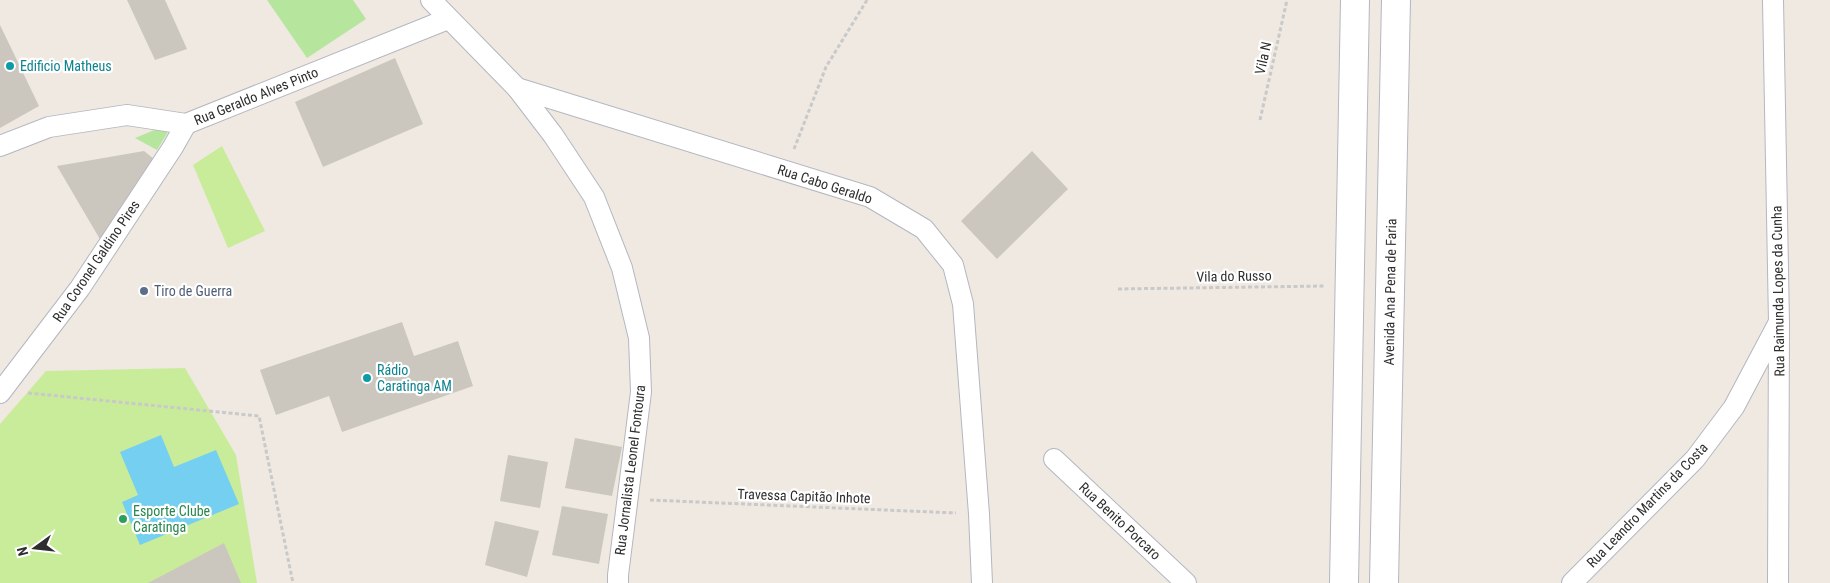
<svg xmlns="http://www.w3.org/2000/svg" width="1830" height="583" font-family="'Roboto Condensed',sans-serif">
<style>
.green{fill:#b6e59e}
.pitch{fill:#c9ec9a}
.water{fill:#75cff0}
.building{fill:#cbc7bf}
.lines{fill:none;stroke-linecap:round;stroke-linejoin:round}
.street-casing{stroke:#b4b7c1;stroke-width:22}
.secondary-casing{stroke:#b4b7c1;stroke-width:30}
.path{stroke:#c9c9c9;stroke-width:3;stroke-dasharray:4 2.5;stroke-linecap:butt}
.street{stroke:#fff;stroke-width:20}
.secondary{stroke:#fff;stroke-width:28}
.culture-dot{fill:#0f9aa8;stroke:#fff;stroke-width:2}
.service-dot{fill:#5c6f8a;stroke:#fff;stroke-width:2}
.leisure-dot{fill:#2e9e5b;stroke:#fff;stroke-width:2}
.labels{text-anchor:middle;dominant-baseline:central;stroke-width:4.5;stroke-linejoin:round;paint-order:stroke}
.street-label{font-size:14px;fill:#2e2e2e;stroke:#fff}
.culture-label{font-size:14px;fill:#0d838f;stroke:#fff;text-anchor:start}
.service-label{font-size:14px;fill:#4e5e75;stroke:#fff;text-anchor:start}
.leisure-label{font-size:14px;fill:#27864d;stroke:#fff;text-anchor:start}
</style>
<rect width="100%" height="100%" fill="#efe9e1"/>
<g class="green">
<polygon points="267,0 353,0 366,19 307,58"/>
<polygon points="174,122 157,150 135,138"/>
</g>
<g class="pitch">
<polygon points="222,146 265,231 228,248 193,165"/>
<polygon points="185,368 236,455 257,583 0,583 0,424 46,371"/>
</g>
<polygon class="water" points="161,435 174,467 216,450 239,504 140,545 122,502 138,495 120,452"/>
<g class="building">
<polygon points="127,0 165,0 187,49 155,60"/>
<polygon points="0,25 39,106 0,128"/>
<polygon points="395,58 423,124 323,167 295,102"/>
<polygon points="144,151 154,159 101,241 57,166"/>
<polygon points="1032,151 1068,189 997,259 961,221"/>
<polygon points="402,322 414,356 458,341 473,386 342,432 329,396 276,415 260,370"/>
<polygon points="575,438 622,447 612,496 565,488"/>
<polygon points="508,455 548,462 540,508 500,501"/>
<polygon points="562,506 608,514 599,564 552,555"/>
<polygon points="495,521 539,531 527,577 485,565"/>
<polygon points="224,543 241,583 148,583"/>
</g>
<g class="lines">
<g class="street-casing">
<g id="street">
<polyline points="431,0 517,88 870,197 924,229 953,265 963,304 979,514 982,583"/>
<polyline points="1773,0 1779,323 1778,583"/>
<polyline points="517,88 553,135 594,197 622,268 639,338 641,392 618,575 618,583"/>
<polyline points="0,146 49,127 127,115 186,124 448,19"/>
<polyline points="0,393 80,288 173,147 186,124"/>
<polyline points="1054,459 1186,583"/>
<polyline points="1572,583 1695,459 1734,407 1778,324"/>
</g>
</g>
<g class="secondary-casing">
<g id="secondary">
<polyline points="1344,583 1355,0"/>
<polyline points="1384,583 1396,0"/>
</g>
</g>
<g class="path">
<polyline points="1260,120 1287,0"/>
<polyline points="794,149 826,67 867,0"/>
<polyline points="1118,289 1324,286"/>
<polyline points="28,393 259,416 293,583"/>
<polyline points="650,500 956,513"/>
</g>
<use href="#street" class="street"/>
<use href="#secondary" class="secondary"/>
</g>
<g class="culture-dot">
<circle cx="10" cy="66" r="5"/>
<circle cx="367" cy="378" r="5"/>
</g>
<circle class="service-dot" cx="144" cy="291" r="5"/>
<circle class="leisure-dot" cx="123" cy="519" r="5"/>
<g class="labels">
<g class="street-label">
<text transform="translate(1263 58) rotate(-77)">Vila N</text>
<text transform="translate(256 96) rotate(-22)">Rua Geraldo Alves Pinto</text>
<text transform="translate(825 184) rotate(18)">Rua Cabo Geraldo</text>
<text transform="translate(96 261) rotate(-56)">Rua Coronel Galdino Pires</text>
<text transform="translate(1234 276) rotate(-1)">Vila do Russo</text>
<text transform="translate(1778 291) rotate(-91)">Rua Raimunda Lopes da Cunha</text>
<text transform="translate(1390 292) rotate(-89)">Avenida Ana Pena de Faria</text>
<text transform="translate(630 470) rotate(-83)">Rua Jornalista Leonel Fontoura</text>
<text transform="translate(804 496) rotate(2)">Travessa Capitão Inhote</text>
<text transform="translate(1647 505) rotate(-46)">Rua Leandro Martins da Costa</text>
<text transform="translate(1120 521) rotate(43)">Rua Benito Porcaro</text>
</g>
<g class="culture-label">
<text x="20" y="66">Edificio Matheus</text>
<text x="377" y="370">Rádio<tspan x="377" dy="16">Caratinga AM</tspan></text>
</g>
<g class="service-label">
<text x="154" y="291">Tiro de Guerra</text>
</g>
<g class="leisure-label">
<text x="133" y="511">Esporte Clube<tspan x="133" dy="16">Caratinga</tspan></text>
</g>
</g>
<g transform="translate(35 548) rotate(255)" stroke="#ffffff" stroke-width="4" paint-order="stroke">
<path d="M0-4L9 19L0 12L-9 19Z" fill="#2e2e2e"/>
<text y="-8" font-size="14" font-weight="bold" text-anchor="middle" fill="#2e2e2e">N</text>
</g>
</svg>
